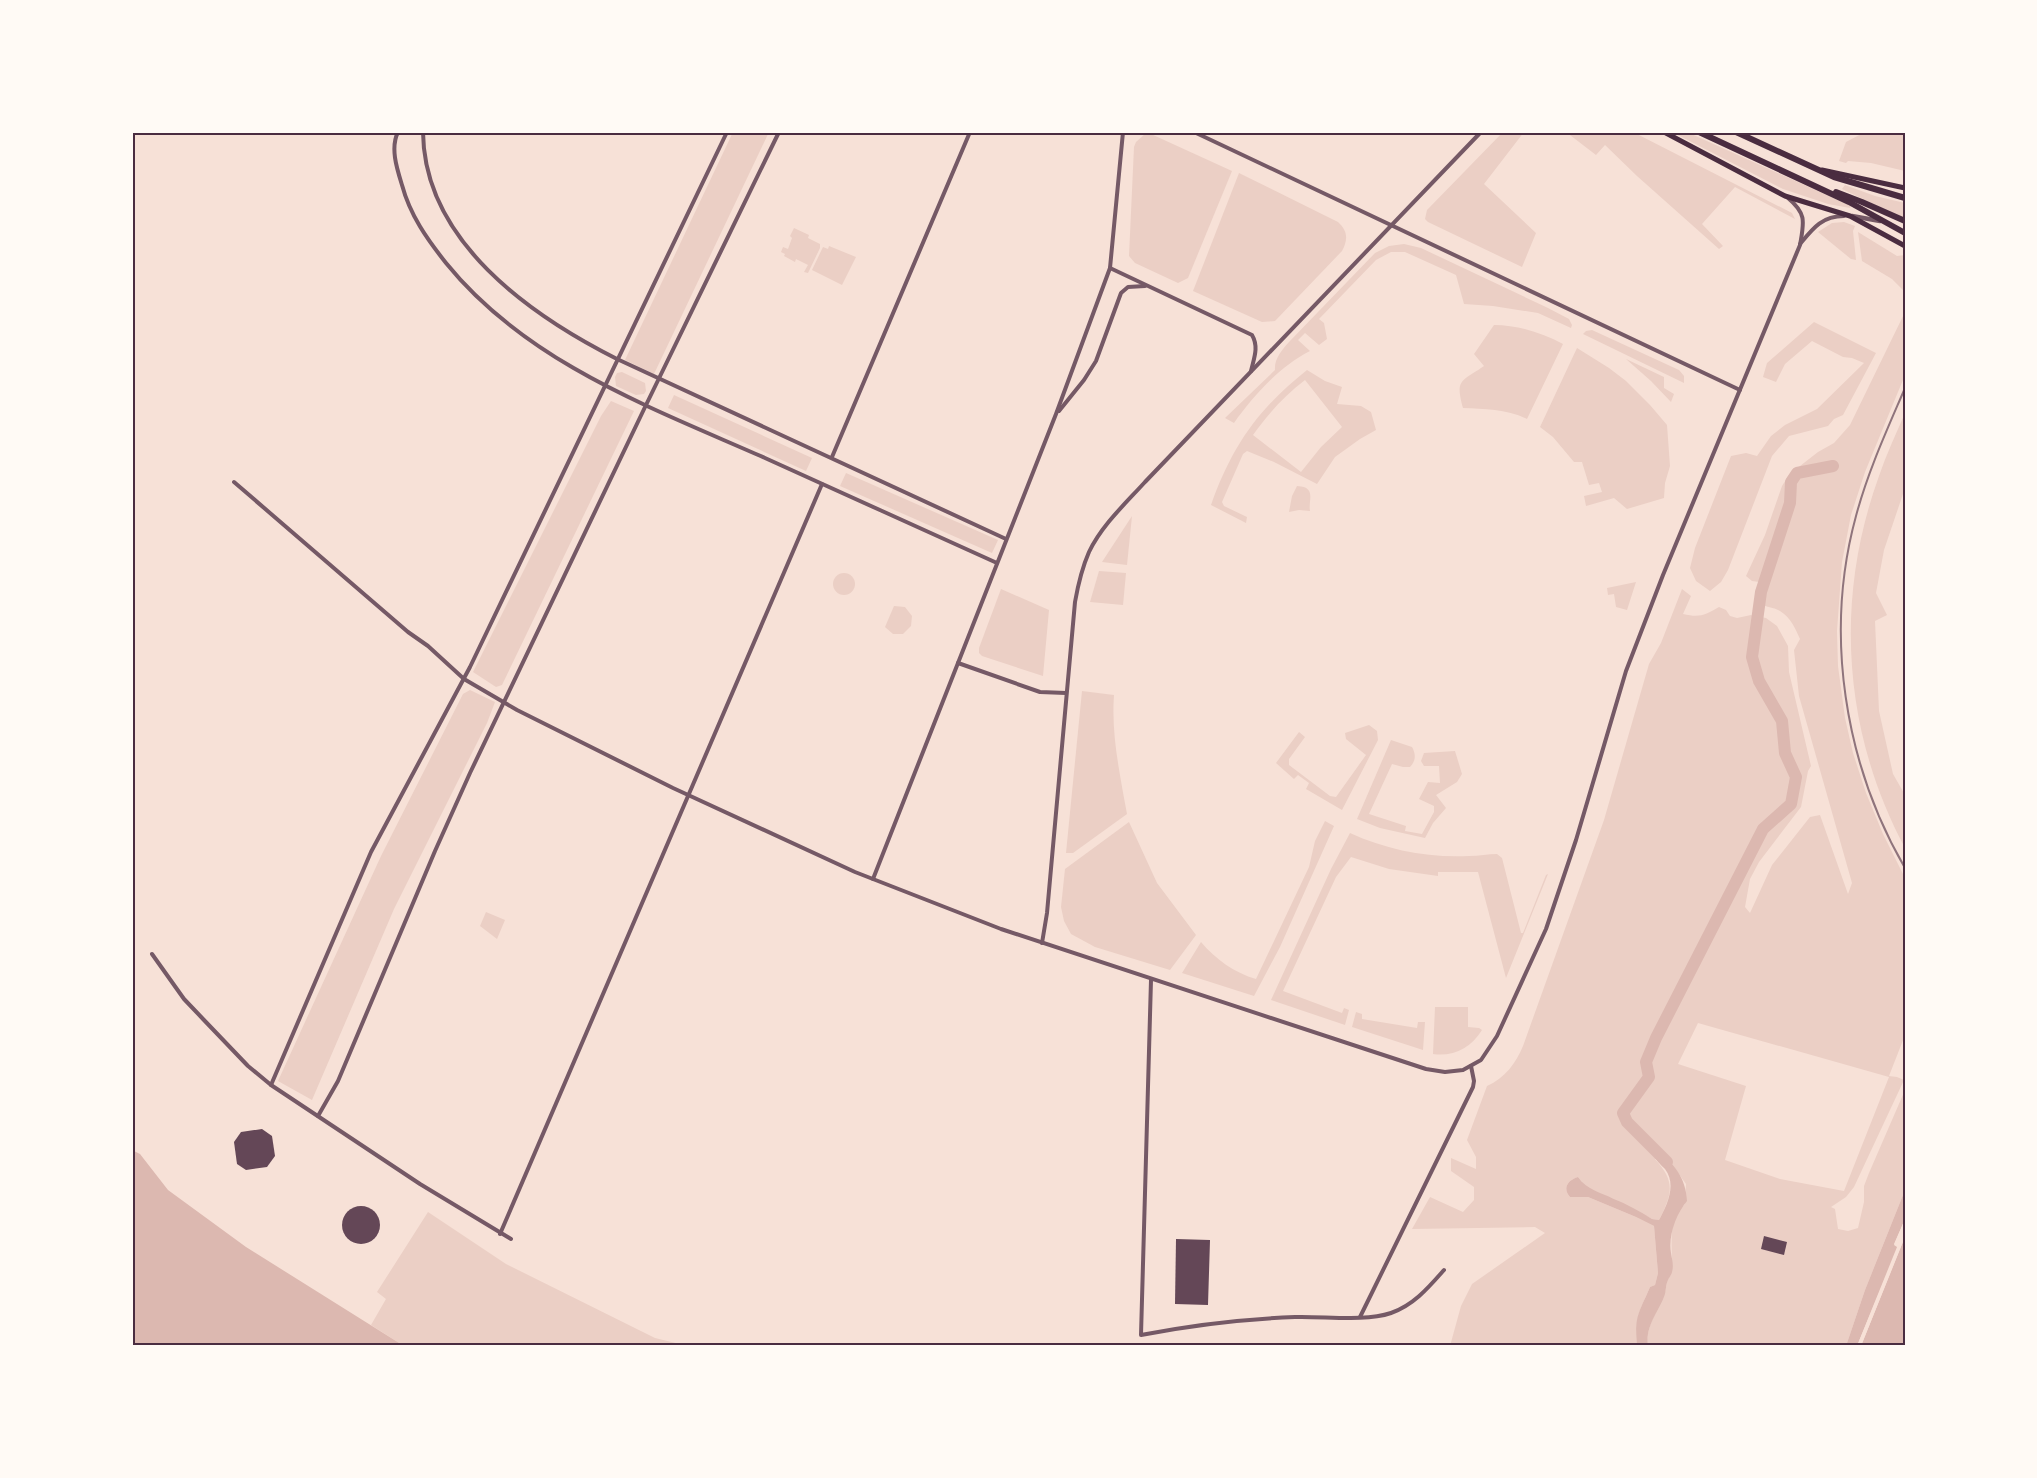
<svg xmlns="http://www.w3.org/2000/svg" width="2037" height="1478" font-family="Roboto,sans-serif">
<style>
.green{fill:#ebcfc5;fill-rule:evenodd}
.water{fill:#dcb8b0}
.pier{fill:#f7e1d7}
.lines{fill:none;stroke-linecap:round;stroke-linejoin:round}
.river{stroke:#dcb8b0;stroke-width:12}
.building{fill:#644757}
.minor{stroke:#755966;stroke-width:4}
.tertiary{stroke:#755966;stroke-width:4.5}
.secondary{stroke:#4a2c40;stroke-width:5}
.primary{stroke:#4a2c40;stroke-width:6}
.rail{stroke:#8f747c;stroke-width:2}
.neatline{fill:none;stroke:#4a2c40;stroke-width:2}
</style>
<rect width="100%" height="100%" fill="#f7e1d7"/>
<g class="green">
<polygon points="733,132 769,132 654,374 625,360"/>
<polygon points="1503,132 1524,132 1484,184 1536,233 1522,267 1428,222 1425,219 1427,210"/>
<polygon points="1566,132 1633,132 1792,213 1795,219 1735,187 1702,224 1723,246 1719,249 1637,176 1605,145 1596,155"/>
<polygon points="1672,132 1687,132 1851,206 1850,208 1828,204 1783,189"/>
<polygon points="1865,132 1905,132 1905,171 1871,163 1848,161 1846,163 1839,161 1846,142"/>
<polygon points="1145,134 1151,134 1232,171 1188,278 1178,283 1135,263 1129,256 1134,147 1136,142"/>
<path d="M1239,173l99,49c10,9 10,18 4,29l-67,70 -13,1 -69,-31z"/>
<polygon points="1845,185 1875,196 1905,203 1905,219 1842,189"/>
<polygon points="1844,222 1855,226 1853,231 1856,260 1851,259 1818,232 1832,223"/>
<polygon points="794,228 809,235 808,238 820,244 820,248 808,273 804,272 808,265 796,259 795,262 784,256 785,254 781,252 783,247 788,249 792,238 790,236"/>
<polygon points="1858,232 1897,256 1905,255 1905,292 1892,279 1862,261"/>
<path d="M1404,244l17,4 127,60 21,11 3,6 -1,3 -33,-15 -45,-7 -29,-2 -8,-29 -51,-23h-14l-15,8 -57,59 5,4 3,16 -8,6 -14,-12 -7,7 12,11c-30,15 -57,45 -76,72l-9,-5 50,-48c-1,-11 7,-20 14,-28l86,-89 14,-7z"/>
<polygon points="829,246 856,257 842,285 812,270 823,247 828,249"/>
<path d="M1905,312v63l-40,97 -14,43 -9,47 -5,69 1,35 7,52 8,35 13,40 17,41 22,44v157l-16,41 8,1 7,3 -50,107 -8,10 -15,10 4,2 3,20 10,2 10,-3 6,-26v-16l5,-13 36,-83v100l-40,100 -19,56h-198c-3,-18 8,-33 15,-49 3,-5 3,-12 5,-18 3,-6 3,-1 4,-8 1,-21 -6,-52 13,-67l1,-20 -18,-25h-13c21,23 17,35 4,61l-7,-1 -40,-21 -11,-3 -16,-9 -7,-9c-10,3 -16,11 -8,20h18l48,20 18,9 4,47 -3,12 -5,2c-10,23 -16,32 -13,59h-187l11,-40 11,-22 73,-51 -10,-6 -123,2 18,-32 33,15 11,-12v-13l-23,-16v-13l25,11v-12l-9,-17 20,-54c18,-8 29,-23 36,-40l81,-226 45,-156 12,-21 21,-54 9,7 -8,18c17,4 22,1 36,-7l7,3 4,6 7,2 14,-3 15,3 11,8 11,20 1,26 22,94 -3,5 -7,36 -42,55 -9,17 -5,28 5,6 22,-48 38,-48 10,-2 28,79 4,-11 -53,-187 -5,-46 6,-11c-5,-11 -9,-21 -20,-28 -10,-6 -15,-1 -24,-13l5,-13 -2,-3 -7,-1 -6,-5 19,-41 17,-49 7,-11 11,-9 18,-14 16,-9 16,-18zM1698,1023l191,54 -45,114 -64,-12 -55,-19 21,-74 -68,-22z"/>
<polygon points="1814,322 1876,353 1843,415 1834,419 1828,426 1789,436 1772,456 1728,570 1721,582 1710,591 1696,581 1690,568 1695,548 1731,456 1746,453 1757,456 1771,436 1785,425 1817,409 1864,363 1852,358 1843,357 1812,341 1785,364 1776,382 1763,377 1767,363"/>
<path d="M1494,325c24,0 48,8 69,19l-36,75c-20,-10 -43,-10 -64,-11 -8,-29 -2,-26 21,-42l-10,-12z"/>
<polygon points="1592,330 1679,370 1684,376 1684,383 1583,334 1586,331"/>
<polygon points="1577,348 1609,368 1626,381 1650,405 1667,425 1670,466 1665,483 1664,498 1627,509 1614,498 1586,506 1584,496 1602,492 1599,483 1589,485 1582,462 1574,462 1553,437 1540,427"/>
<polygon points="1626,359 1664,377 1664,388 1674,394 1671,402 1651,381"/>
<path d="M1307,370l18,11 17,6 -5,17 24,2 10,6 5,18 -16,9 -25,18 -18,27 -43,-22 -27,-11 -4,3 -21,48 2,4 23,11 -1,6 -35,-18c21,-59 47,-96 96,-135zM1305,380l37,47 -21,20 -20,25 -48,-37c15,-21 31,-39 52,-55z"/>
<polygon points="622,372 645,383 646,391 644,394 636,395 616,386 615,377 617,373"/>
<polygon points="674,395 812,458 806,471 668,408"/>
<polygon points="611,401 634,411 502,685 496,687 473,672 601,416"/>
<path d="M1905,413v75l-21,62 -8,43 11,22 -12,6 4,90 14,63 12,21v53c-62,-116 -71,-248 -26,-372 7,-21 17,-42 26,-63z"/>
<polygon points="846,473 998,540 992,553 840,486"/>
<path d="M1297,486c20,1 11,14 13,25l-11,-1 -10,2 3,-16z"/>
<polygon points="1132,516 1127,565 1102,562"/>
<polygon points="1099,571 1126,573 1123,605 1090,602"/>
<circle cx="844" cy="584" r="11"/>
<polygon points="1636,582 1627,610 1616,607 1614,594 1608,595 1607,588"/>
<polygon points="1001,589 1049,610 1043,676 982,656 979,653 979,648"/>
<polygon points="894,606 905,607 912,616 911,626 903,634 893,634 885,627"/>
<polygon points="470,690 495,702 487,723 394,909 312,1100 278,1081 381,856 463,694"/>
<path d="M1082,691l32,4c-3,39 6,80 13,119l-54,39h-7z"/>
<polygon points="1369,725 1377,731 1378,740 1342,810 1306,789 1309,783 1298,775 1294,779 1276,763 1299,732 1305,737 1289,759 1289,765 1330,796 1336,797 1366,755 1346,739 1345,733"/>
<path d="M1391,740l21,7c4,7 4,14 -2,20h-7l-11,-3 -23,50 37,12 -1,5 17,3 12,-22v-6l-15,-7 9,-17 12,1 -1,-17h-15l-3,-5 3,-8 31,-2 7,23 -5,8 -21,13 10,13 -13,15 -8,15 -45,-10 -23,-9z"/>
<path d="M1325,821l9,5 -54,121 -26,49 -72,-23 19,-31c14,17 34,31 55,37l53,-112 6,-26z"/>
<polygon points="1129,822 1157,883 1196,935 1170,970 1095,947 1071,934 1064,921 1061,907 1065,869"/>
<path d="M1350,833c37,17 78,25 119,23 10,0 19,-2 28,-2l5,4 19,75h2l23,-58 2,-1 -42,104 -28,-106h-40v4l-49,-7 -38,-12 -15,20 -53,114 59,22 2,-5 5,2 -4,15 -74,-25 60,-131z"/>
<polygon points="486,912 505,920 497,939 480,926"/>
<path d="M1435,1007h33v20l11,1 3,2c-11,18 -29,27 -49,24z"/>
<polygon points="1356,1012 1362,1014 1362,1019 1417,1028 1418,1022 1425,1022 1423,1050 1352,1027"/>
<polygon points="428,1212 506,1264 655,1338 688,1346 404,1346 371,1325 386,1299 377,1292"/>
</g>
<g class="water">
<polygon points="132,1150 140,1154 168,1190 246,1247 404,1346 132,1346"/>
<path d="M1656,1150c18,13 30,28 31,51 -11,13 -19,35 -16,52 1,7 3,12 1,19 0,3 -3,5 -4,8 -2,4 -2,9 -3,14 -6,18 -20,31 -17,52h-11c-3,-30 2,-33 13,-59l5,-2 3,-12 -4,-47 -18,-9 -48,-20h-18c-8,-9 -2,-17 8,-20 9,13 22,15 36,22 12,5 26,12 38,20l7,1c8,-15 18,-35 6,-51 -5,-5 -9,-9 -12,-15z"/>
<polygon points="1905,1190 1905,1219 1894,1244 1898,1247 1857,1346 1846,1346 1865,1290"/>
<polygon points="1905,1237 1905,1346 1861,1346 1899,1251"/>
</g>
<polygon class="pier" points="1905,1219 1905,1226 1898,1243 1905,1234 1905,1237 1861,1346 1857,1346 1897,1247 1894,1245"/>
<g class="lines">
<polyline class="river" points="1667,1162 1627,1122 1623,1113 1649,1077 1646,1062 1656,1038 1763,829 1791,804 1796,777 1785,753 1782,721 1759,681 1752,657 1761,592 1790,503 1791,482 1797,473 1833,466"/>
</g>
<g class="building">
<polygon points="262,1129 272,1136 275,1156 267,1167 246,1170 237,1164 234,1142 241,1132"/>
<circle cx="361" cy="1225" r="19"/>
<polygon points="1764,1236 1787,1242 1784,1255 1761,1249"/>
<polygon points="1176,1239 1210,1240 1208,1305 1175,1304"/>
</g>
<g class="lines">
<g class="minor">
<path d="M398,132c-8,16 -1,37 4,53 8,30 25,54 44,78 81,100 206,145 319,195 77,35 155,70 232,105"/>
<path d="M423,132c1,109 107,183 194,227l389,180"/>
<polyline points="1194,132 1740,390"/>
<path d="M1800,244c13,-16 22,-28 44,-28"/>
<path d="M1110,268l142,67c7,12 2,23 -1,36"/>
<polyline points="1059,411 1084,380 1096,361 1121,293 1128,287 1145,286"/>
<polyline points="832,457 970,132"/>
<path d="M234,482l174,150 20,14 36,33 53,31 156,78 182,84 146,57 425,140 19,3 18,-2 18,-10 16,-24 49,-107 30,-89 50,-169 37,-96 137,-330c4,-23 7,-31 -12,-47"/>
<polyline points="958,663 1040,692 1066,693"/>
<polyline points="873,879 1056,414 1110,268 1123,132"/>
<path d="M1042,943l5,-30 28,-311c3,-17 7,-34 14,-50 13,-27 36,-48 56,-70l336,-350"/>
<polyline points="152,954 184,999 203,1019 248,1066 271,1085 420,1184 511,1239"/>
<path d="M1151,980l-10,355c51,-10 102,-16 154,-18 30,-1 69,5 96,-4 23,-8 38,-26 53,-43"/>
<polyline points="271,1085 371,852 470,667 727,132"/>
<polyline points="318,1116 338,1081 435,851 470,773 646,405 779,132"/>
<polyline points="500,1234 822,484"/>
<polyline points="1360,1317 1473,1087 1474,1081 1471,1066"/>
</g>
<polyline class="tertiary" points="1852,216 1880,221"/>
<g class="secondary">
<polyline points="1664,132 1785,196 1850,216 1905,246"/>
<polyline points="1822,170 1905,188"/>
</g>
<g class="primary">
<polyline points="1699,132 1849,202 1905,233"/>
<polyline points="1736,132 1834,177 1905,198"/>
<polyline points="1836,192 1862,202 1905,221"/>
</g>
<path class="rail" d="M1905,388c-18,42 -37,83 -49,128 -32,117 -12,247 49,352"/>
</g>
<rect width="2037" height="1478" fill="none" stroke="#fffaf5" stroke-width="267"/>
<rect x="134" y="134" width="1770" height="1210" class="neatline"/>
</svg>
